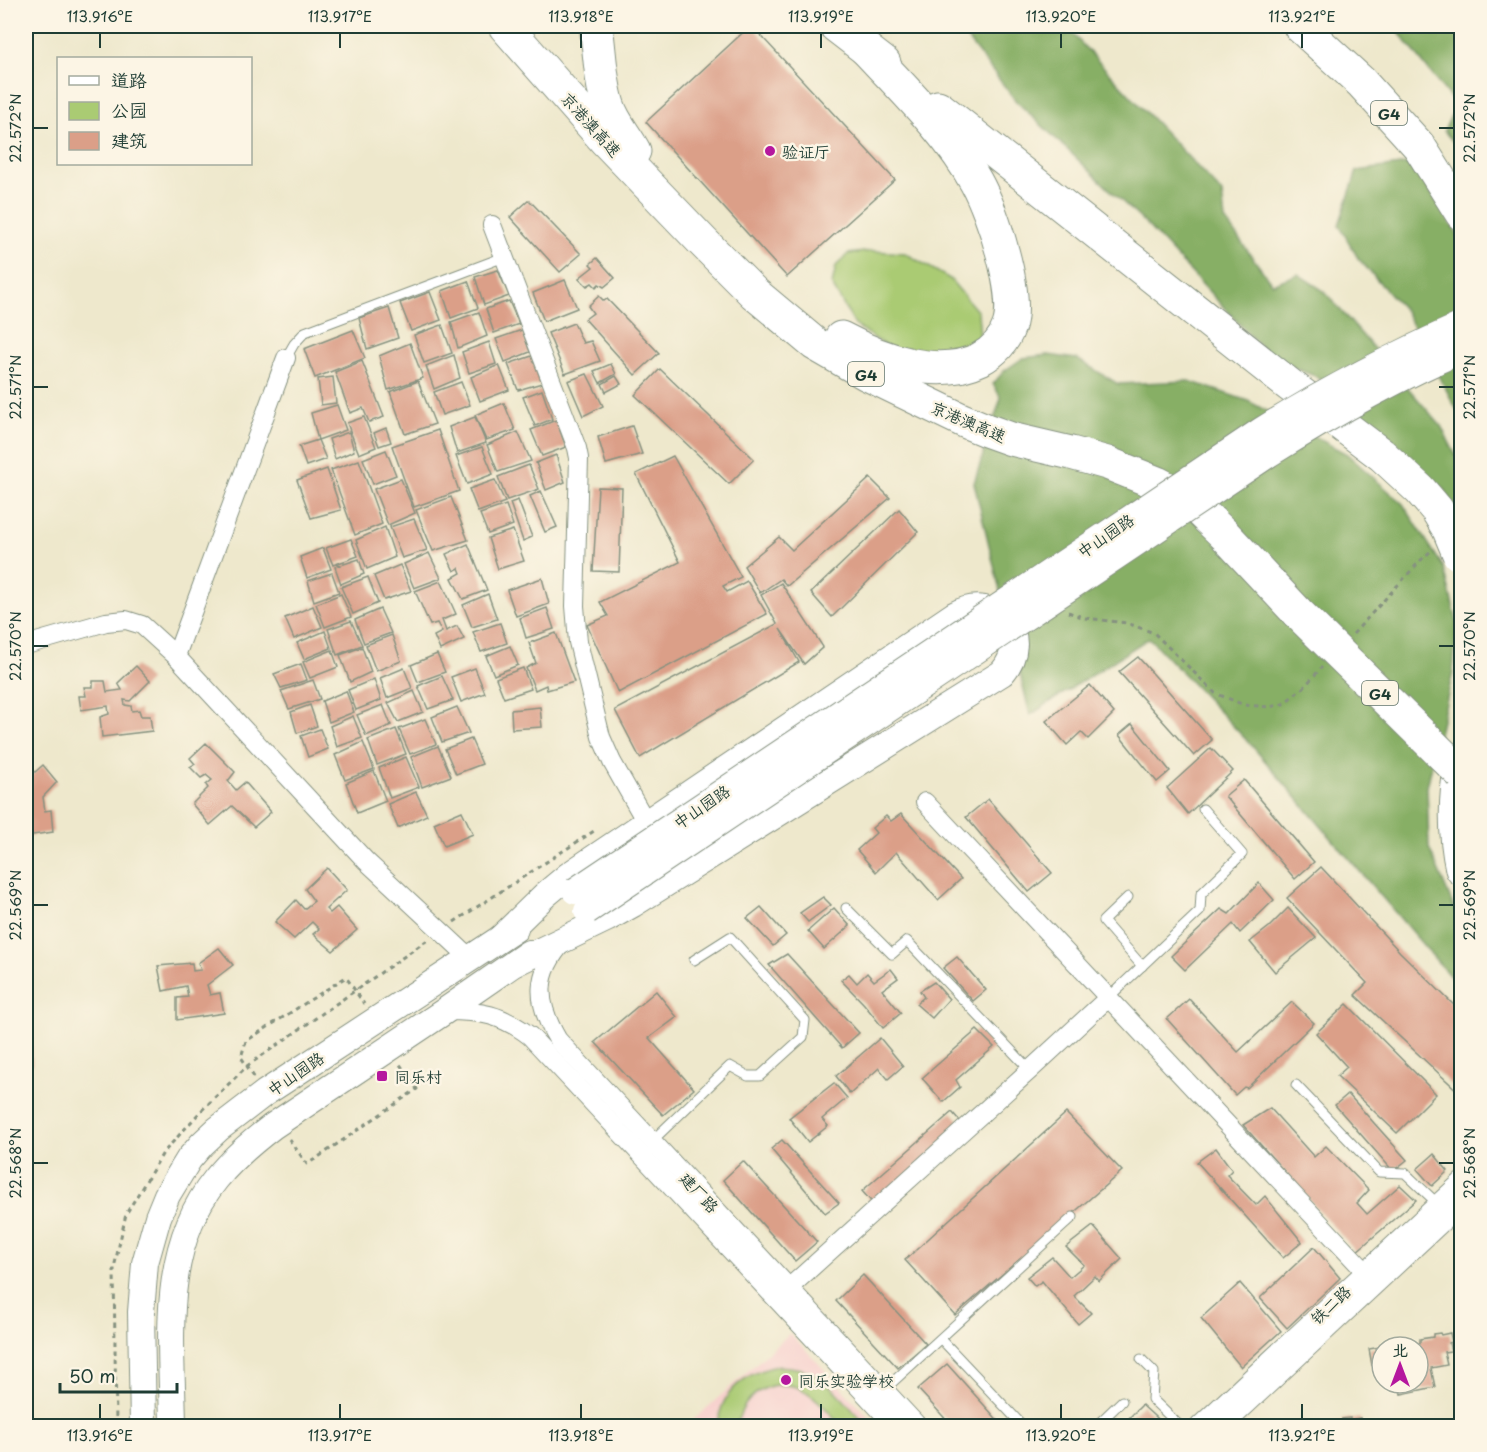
<svg xmlns="http://www.w3.org/2000/svg" width="1487" height="1452" font-family="'Playpen Sans','LXGW WenKai TC',sans-serif">
<style>
.built{fill:#f7d0cd}
.green{fill:#aacb73;stroke:#648454;stroke-width:1.5}
.forest{fill:#87af65;stroke:#53764c;stroke-width:1.5}
.building{fill:#db9f88}
.lines{fill:none;stroke-linecap:round;stroke-linejoin:round}
.lane-casing{stroke:#869280;stroke-width:11}
.street-casing{stroke:#869280;stroke-width:20}
.secondary-casing{stroke:#869280;stroke-width:28}
.highway-casing{stroke:#869280;stroke-width:35}
.path{stroke:#869280;stroke-width:3;stroke-dasharray:4.5 4.5;stroke-linecap:butt}
.lane{stroke:#fff;stroke-width:9}
.street{stroke:#fff;stroke-width:18}
.secondary{stroke:#fff;stroke-width:26}
.highway{stroke:#fff;stroke-width:33}
.secondary-bridge-casing{stroke:#869280;stroke-width:28;stroke-linecap:butt}
.highway-bridge-casing{stroke:#869280;stroke-width:35;stroke-linecap:butt}
.secondary-bridge{stroke:#fff;stroke-width:26}
.highway-bridge{stroke:#fff;stroke-width:33}
.ticks{fill:none;stroke:#1f3d34;stroke-width:2}
.poi-dot{fill:#b5179e;stroke:#fcf5e5;stroke-width:2}
.labels{text-anchor:middle;dominant-baseline:central;stroke-width:5;stroke-linejoin:round;paint-order:stroke}
.shield{fill:#fcf5e5;stroke:#617469;stroke-width:1.5}
.shield-label{font-size:15px;font-weight:bold;fill:#1f3d34}
.street-label{font-size:16px;fill:#1f3d34;stroke:#fcf5e5}
.poi-label{font-size:16px;fill:#1f3d34;stroke:#fcf5e5;text-anchor:start}
.neatline{fill:none;stroke:#1f3d34;stroke-width:2}
.ticks-label{font-size:15px;text-anchor:middle;fill:#1f3d34}
</style>
<rect width="100%" height="100%" fill="#fcf5e5"/>
<filter id="ink" filterUnits="userSpaceOnUse"><feTurbulence type="fractalNoise" baseFrequency=".0167" numOctaves="2"/><feDisplacementMap in="SourceGraphic" scale="12" xChannelSelector="R" yChannelSelector="G"/><feConvolveMatrix kernelMatrix="1 2 1 2 8 2 1 2 1" color-interpolation-filters="sRGB"/></filter>
<filter id="wash" filterUnits="userSpaceOnUse"><feTurbulence type="fractalNoise" baseFrequency=".008" numOctaves="4" result="noise"/><feDisplacementMap in="SourceGraphic" scale="24" xChannelSelector="R" yChannelSelector="G"/><feGaussianBlur stdDeviation="1.35" result="paint"/><feColorMatrix in="noise" values="0 0 0 0 0 0 0 0 0 0 0 0 0 0 0 0 0 1.4 0 .05"/><feComposite in="paint" operator="in"/></filter>
<g filter="url(#wash)">
<rect width="100%" height="100%" fill="#eee8cc"/>
<polygon class="built" points="790,1333 877,1426 687,1426"/>
<g class="green">
<polygon points="873,251 905,253 950,279 978,312 980,338 973,350 898,354 855,325 832,285 836,266 848,254"/>
<path d="M778,1366c10,1 20,1 29,5 23,9 43,37 60,55h-25c-11,-11 -21,-25 -34,-33 -30,-20 -66,-1 -71,33h-19c2,-35 28,-54 60,-60z"/>
</g>
<g class="forest">
<polygon points="957,26 1065,26 1222,193 1225,220 1272,284 1298,274 1324,291 1441,426 1461,466 1461,521 1445,490 1315,376 1273,360 1146,224 1016,101"/>
<polygon points="1394,26 1461,26 1461,151 1444,131 1456,105"/>
<polygon points="1407,164 1428,188 1461,240 1461,418 1405,311 1358,258 1339,225 1357,171"/>
<polygon points="1048,355 1077,359 1118,384 1189,381 1248,401 1347,454 1403,504 1444,568 1457,622 1453,672 1427,787 1429,848 1458,917 1461,920 1461,989 1253,747 1149,638 1030,715 974,483 1001,398 993,384 1004,371 1023,358"/>
</g>
<g id="blocks">
<g class="building">
<polygon points="750,26 752,26 895,180 787,277 646,122"/>
<polygon points="529,200 581,254 560,272 510,217"/>
<polygon points="597,258 615,278 604,287 599,284 596,287 592,283 587,286 579,278 593,267 590,264"/>
<polygon points="498,270 509,296 484,305 475,277"/>
<polygon points="565,280 577,308 544,321 533,293"/>
<polygon points="468,281 478,308 451,318 442,291"/>
<polygon points="430,292 441,320 411,331 400,303"/>
<polygon points="599,296 604,301 607,299 659,353 635,375 585,319 593,313 588,306"/>
<polygon points="509,301 519,324 494,333 486,309"/>
<polygon points="389,308 398,338 367,349 359,318"/>
<polygon points="479,312 487,336 458,348 451,322"/>
<polygon points="574,323 583,343 591,341 600,361 565,374 548,333"/>
<polygon points="442,325 452,353 424,363 414,335"/>
<polygon points="353,330 365,358 315,378 304,349"/>
<polygon points="522,330 530,352 505,362 496,339"/>
<polygon points="489,342 496,364 469,373 462,352"/>
<polygon points="410,343 423,378 388,390 379,356"/>
<polygon points="454,355 460,378 434,389 426,366"/>
<polygon points="532,356 542,383 518,390 508,364"/>
<polygon points="362,361 384,417 369,422 363,408 350,413 335,372"/>
<polygon points="611,364 616,374 600,383 594,371"/>
<polygon points="499,365 509,390 480,401 471,377"/>
<polygon points="660,369 754,459 729,484 635,395"/>
<polygon points="587,374 603,406 583,416 568,381"/>
<polygon points="616,376 621,384 606,392 602,384"/>
<polygon points="333,377 336,403 321,405 318,379"/>
<polygon points="418,381 435,424 405,434 390,392"/>
<polygon points="461,382 470,405 442,415 434,392"/>
<polygon points="542,390 552,419 535,426 523,397"/>
<polygon points="504,403 515,430 486,440 475,415"/>
<polygon points="337,405 346,430 318,440 311,413"/>
<polygon points="364,417 376,447 359,454 347,423"/>
<polygon points="475,417 486,443 457,453 449,427"/>
<polygon points="556,420 566,447 542,456 531,430"/>
<polygon points="632,426 642,454 606,464 598,437"/>
<polygon points="386,428 391,442 379,446 374,433"/>
<polygon points="438,430 459,491 414,507 392,446"/>
<polygon points="349,432 354,451 335,459 329,439"/>
<polygon points="518,432 531,461 498,472 487,445"/>
<polygon points="318,440 326,459 306,466 299,446"/>
<polygon points="482,447 493,474 467,484 456,456"/>
<polygon points="386,450 396,475 373,484 363,459"/>
<polygon points="556,455 565,482 546,490 536,463"/>
<polygon points="673,456 741,577 723,586 727,592 747,581 767,614 618,693 587,625 608,616 600,602 680,562 636,474"/>
<polygon points="359,460 382,524 355,535 331,470"/>
<polygon points="529,465 539,489 507,500 498,477"/>
<polygon points="327,469 341,510 311,518 297,480"/>
<polygon points="870,478 890,498 787,586 781,579 760,593 744,566 779,537 792,550"/>
<polygon points="401,479 415,513 388,525 374,489"/>
<polygon points="495,480 505,502 478,512 469,489"/>
<polygon points="598,487 622,488 619,572 593,571"/>
<polygon points="541,491 557,527 545,532 530,496"/>
<polygon points="451,497 468,540 433,551 416,510"/>
<polygon points="518,500 532,537 523,541 510,503"/>
<polygon points="506,505 513,525 488,534 480,514"/>
<polygon points="899,509 918,532 832,617 811,593"/>
<polygon points="414,519 427,550 402,558 390,527"/>
<polygon points="385,527 395,557 367,569 356,540"/>
<polygon points="513,530 524,561 498,569 488,538"/>
<polygon points="351,539 358,556 333,565 326,548"/>
<polygon points="468,544 487,590 463,599 452,578 461,573 459,568 454,571 446,554"/>
<polygon points="323,548 331,569 307,578 300,557"/>
<polygon points="429,553 441,578 414,588 404,564"/>
<polygon points="359,559 364,574 341,584 335,567"/>
<polygon points="400,565 411,591 384,600 374,576"/>
<polygon points="332,573 339,592 314,601 308,581"/>
<polygon points="368,577 378,603 353,614 341,587"/>
<polygon points="542,578 549,604 516,616 507,590"/>
<polygon points="441,581 456,614 442,620 446,631 457,626 464,639 440,650 434,636 442,632 437,623 430,625 415,591"/>
<polygon points="781,583 823,647 804,664 780,629 799,662 640,758 615,710 777,624 761,595"/>
<polygon points="341,594 351,617 325,627 316,604"/>
<polygon points="488,594 497,619 472,627 463,605"/>
<polygon points="313,606 322,627 294,639 285,618"/>
<polygon points="547,608 554,629 526,638 520,618"/>
<polygon points="380,609 391,633 364,643 355,620"/>
<polygon points="351,621 362,645 337,655 328,629"/>
<polygon points="500,623 507,643 481,652 473,632"/>
<polygon points="325,631 331,648 304,659 297,643"/>
<polygon points="556,633 574,682 547,690 546,685 535,690 526,668 536,663 529,643"/>
<polygon points="392,635 401,661 376,671 366,645"/>
<polygon points="510,646 518,665 494,675 486,656"/>
<polygon points="362,647 371,672 350,682 340,655"/>
<polygon points="332,650 338,667 310,678 303,662"/>
<polygon points="437,654 445,672 418,682 411,665"/>
<polygon points="1138,657 1212,740 1194,756 1119,672"/>
<polygon points="301,664 307,680 281,688 274,674"/>
<polygon points="136,666 150,681 130,701 124,700 125,705 131,706 132,711 139,710 141,716 150,716 152,731 102,737 100,717 109,714 108,706 81,710 79,696 86,696 84,687 93,687 93,681 105,681 107,692 122,690 118,683"/>
<polygon points="404,668 412,688 387,698 380,678"/>
<polygon points="475,668 485,693 461,702 451,677"/>
<polygon points="523,668 531,689 504,698 496,678"/>
<polygon points="442,676 453,700 428,709 418,686"/>
<polygon points="374,679 381,700 356,710 348,690"/>
<polygon points="313,680 320,699 289,709 281,691"/>
<polygon points="1090,685 1114,713 1088,739 1081,732 1067,745 1046,721"/>
<polygon points="346,691 354,712 329,722 322,701"/>
<polygon points="414,691 423,712 398,722 388,703"/>
<polygon points="310,705 317,726 297,733 291,712"/>
<polygon points="383,705 391,725 366,736 357,715"/>
<polygon points="457,707 469,733 442,742 432,717"/>
<polygon points="540,707 542,727 512,729 511,710"/>
<polygon points="353,716 362,738 337,747 330,726"/>
<polygon points="425,719 436,744 410,754 399,729"/>
<polygon points="1132,724 1170,771 1157,782 1119,735"/>
<polygon points="320,729 328,749 308,757 301,736"/>
<polygon points="396,729 406,754 377,765 368,740"/>
<polygon points="471,739 482,764 456,774 445,749"/>
<polygon points="363,742 374,769 345,780 335,755"/>
<polygon points="206,743 235,772 228,781 236,790 245,782 271,812 254,827 232,806 210,825 192,804 208,788 206,785 212,780 206,775 201,778 190,767 195,764 190,758"/>
<polygon points="438,746 451,776 422,787 411,757"/>
<polygon points="1211,748 1233,771 1188,814 1167,788"/>
<polygon points="406,757 419,787 390,798 379,768"/>
<polygon points="43,765 57,782 43,797 45,811 51,810 53,832 26,836 26,787 28,786 26,784 26,780"/>
<polygon points="374,771 386,801 357,813 346,783"/>
<polygon points="1244,780 1314,862 1295,879 1225,796"/>
<polygon points="416,792 427,815 398,828 388,804"/>
<polygon points="988,799 1052,873 1029,892 966,817"/>
<polygon points="462,811 473,834 444,846 434,823"/>
<polygon points="901,814 961,879 938,900 896,852 876,872 857,850 876,833 872,828 886,816 891,821"/>
<polygon points="1321,867 1400,952 1462,1013 1462,1095 1355,995 1367,983 1287,898"/>
<polygon points="327,868 347,890 326,909 330,913 337,907 357,930 333,951 313,934 319,929 312,922 294,939 275,922 296,900 304,909 314,901 305,889"/>
<polygon points="1259,883 1274,900 1240,933 1233,924 1185,970 1171,956 1221,909 1229,914"/>
<polygon points="823,897 831,905 808,922 800,913"/>
<polygon points="761,907 786,935 773,946 747,918"/>
<polygon points="834,908 850,926 824,949 808,931"/>
<polygon points="1288,908 1316,938 1275,972 1250,942 1269,927"/>
<polygon points="219,948 233,965 207,985 210,995 220,993 224,1013 177,1020 177,998 188,997 186,986 163,991 158,966 192,963 193,971 201,970 198,963"/>
<polygon points="787,954 859,1033 842,1048 769,965"/>
<polygon points="957,957 986,990 973,1001 943,968"/>
<polygon points="891,969 898,978 882,990 901,1013 883,1028 864,1004 841,980 849,974 857,983 867,973 874,981"/>
<polygon points="934,982 949,999 932,1018 916,1004 924,997 920,991"/>
<rect x="26" y="991" width="6" height="74"/>
<polygon points="656,991 677,1017 649,1038 694,1089 663,1115 595,1042"/>
<polygon points="1189,999 1238,1052 1292,1002 1314,1023 1247,1088 1244,1087 1235,1095 1167,1019"/>
<polygon points="1347,1004 1436,1094 1397,1133 1337,1076 1347,1067 1316,1033"/>
<polygon points="977,1030 994,1047 956,1080 960,1087 943,1102 922,1078"/>
<polygon points="880,1038 903,1066 888,1079 879,1068 850,1094 836,1076"/>
<polygon points="834,1083 847,1098 822,1119 828,1126 808,1142 789,1118"/>
<polygon points="1348,1094 1407,1160 1393,1171 1335,1105"/>
<polygon points="1270,1108 1314,1157 1326,1146 1369,1190 1357,1203 1367,1214 1400,1185 1416,1200 1356,1252 1243,1125"/>
<polygon points="952,1112 966,1128 877,1208 862,1191"/>
<polygon points="1066,1113 1122,1171 955,1315 905,1260"/>
<polygon points="782,1140 839,1203 825,1213 771,1149"/>
<polygon points="1216,1148 1232,1170 1227,1175 1256,1205 1265,1196 1302,1242 1283,1258 1197,1162"/>
<polygon points="1434,1154 1448,1171 1432,1186 1417,1169"/>
<polygon points="743,1161 817,1242 795,1261 723,1180"/>
<polygon points="1093,1226 1122,1259 1099,1281 1095,1276 1074,1296 1091,1313 1078,1324 1042,1281 1035,1286 1027,1277 1052,1257 1070,1277 1084,1265 1066,1247"/>
<polygon points="1314,1247 1340,1278 1287,1328 1260,1298"/>
<polygon points="863,1275 926,1344 898,1368 836,1301"/>
<polygon points="1240,1283 1281,1331 1241,1367 1201,1318"/>
<polygon points="1440,1333 1441,1335 1450,1333 1452,1342 1449,1343 1451,1351 1444,1352 1447,1365 1431,1368 1435,1387 1401,1394 1399,1383 1418,1383 1418,1347 1407,1347 1407,1346 1420,1343 1420,1339 1433,1337 1433,1334"/>
<polygon points="1386,1343 1386,1347 1382,1347 1381,1372 1379,1363 1372,1365 1369,1349 1380,1347 1380,1344"/>
<polygon points="947,1364 1003,1426 952,1426 918,1389"/>
<polygon points="1142,1405 1165,1426 1121,1426"/>
<polygon points="1350,1418 1350,1420 1360,1418 1361,1426 1330,1426 1329,1424 1343,1422 1342,1419"/>
</g>
</g>
</g>
<g filter="url(#ink)">
<use href="#blocks" fill-opacity="0" stroke="#869280" stroke-width="1.5"/>
<g class="lines">
<g class="lane-casing">
<g id="lane">
<polyline points="286,358 294,344 305,332 504,257"/>
<polyline points="1128,897 1103,921 1142,966"/>
<polyline points="846,908 892,954 907,941 1030,1070"/>
<polyline points="1108,998 1200,911 1201,894 1242,854 1203,809"/>
<polyline points="1296,1085 1379,1172 1405,1173 1439,1205"/>
<polyline points="652,1141 730,1066 748,1076 760,1076 803,1037 805,1020 730,937 694,960"/>
<polyline points="941,1339 1023,1426"/>
<polyline points="1141,1359 1154,1372 1152,1399 1180,1426"/>
<polyline points="884,1390 1073,1217"/>
<polyline points="1096,1426 1122,1401"/>
</g>
</g>
<g class="street-casing">
<g id="street">
<polyline points="492,225 577,448 579,458 575,606 578,642 601,737 612,762 646,822"/>
<polyline points="286,358 176,656 366,861 470,958"/>
<polyline points="26,645 106,622 126,620 142,625 176,656"/>
<polyline points="925,802 1376,1283"/>
<path d="M564,941c-30,33 -28,62 -6,99l360,386"/>
<path d="M445,1011c36,0 56,3 85,25l365,390"/>
<polyline points="781,1295 1030,1070 1108,998"/>
<polyline points="1199,1426 1462,1181"/>
<polyline points="1224,1426 1462,1204"/>
</g>
</g>
<g class="secondary-casing">
<g id="secondary">
<path d="M501,938l44,-43 24,-20 385,-260c42,-24 80,21 48,58l-369,231 -25,14 -93,45"/>
<polyline points="143,1426 141,1312 145,1263 158,1217 167,1195 189,1159 202,1144 218,1129 265,1093 515,929"/>
<path d="M173,1426c-1,-84 -14,-177 43,-247 16,-20 36,-37 57,-53l172,-115 84,-58"/>
</g>
</g>
<g class="highway-casing">
<g id="highway">
<polyline points="505,26 606,141 703,242 754,293 815,344 867,374 962,420 986,430 1011,439 1071,453 1107,463 1157,483 1182,496 1199,510 1225,535 1298,613"/>
<path d="M596,26c4,26 4,54 12,79 5,17 18,31 26,46"/>
<polyline points="836,26 884,63"/>
<polyline points="1300,26 1361,82 1419,146 1462,214"/>
<polyline points="938,107 1287,383 1382,455 1420,490 1437,510 1442,518"/>
<path d="M841,338c39,21 96,42 139,21 13,-7 24,-18 29,-33 11,-32 -17,-115 -33,-144 -26,-48 -73,-93 -110,-133"/>
<path d="M1462,758c-7,36 -8,75 0,111"/>
</g>
</g>
<g class="path">
<polyline points="1068,612 1085,618 1127,623 1154,633 1215,693 1244,705 1270,707 1283,704 1304,687 1322,667"/>
<polyline points="1353,634 1420,561 1433,549"/>
<polyline points="454,922 597,829"/>
<polyline points="254,1077 241,1057 246,1041 346,977 364,1004"/>
<polyline points="289,1139 307,1164 317,1158 417,1089 399,1063"/>
<polyline points="116,1426 114,1268 126,1214 163,1153 200,1112 247,1066 429,939"/>
</g>
<use href="#lane" class="lane"/>
<use href="#street" class="street"/>
<use href="#secondary" class="secondary"/>
<use href="#highway" class="highway"/>
<g class="secondary-bridge-casing">
<g id="secondary-bridge">
<path d="M575,891l687,-461c65,-40 130,-74 200,-105"/>
<path d="M587,911l682,-457c62,-39 125,-75 193,-104"/>
</g>
</g>
<g class="highway-bridge-casing">
<g id="highway-bridge">
<polyline points="1442,518 1449,530 1459,554"/>
<polyline points="1298,613 1462,774"/>
</g>
</g>
<use href="#secondary-bridge" class="secondary-bridge"/>
<use href="#highway-bridge" class="highway-bridge"/>
</g>
</g>
<path class="ticks" d="M100,33v15M340,33v15M581,33v15M821,33v15M1061,33v15M1302,33v15M33,128h15M1439,128h15M33,387h15M1439,387h15M33,646h15M1439,646h15M33,905h15M1439,905h15M33,1163h15M1439,1163h15M100,1404v15M340,1404v15M581,1404v15M821,1404v15M1061,1404v15M1302,1404v15"/>
<g class="poi-dot">
<circle cx="770" cy="151" r="6"/>
<rect x="376" y="1070" width="12" height="12" rx="3"/>
<circle cx="786" cy="1380" r="6"/>
</g>
<g class="labels">
<g class="shield">
<rect x="1371" y="101" width="36" height="24" rx="4.5"/>
<rect x="848" y="362" width="36" height="24" rx="4.5"/>
<rect x="1362" y="681" width="36" height="24" rx="4.5"/>
</g>
<g class="shield-label">
<text x="1389" y="113">G4</text>
<text x="866" y="374">G4</text>
<text x="1380" y="693">G4</text>
</g>
<g class="street-label">
<text transform="translate(592 124) rotate(48)">京港澳高速</text>
<text transform="translate(969 421) rotate(23)">京港澳高速</text>
<text transform="translate(1105 535) rotate(-34)">中山园路</text>
<text transform="translate(701 806) rotate(-34)">中山园路</text>
<text transform="translate(295 1073) rotate(-34)">中山园路</text>
<text transform="translate(700 1192) rotate(47)">建厂路</text>
<text transform="translate(1330 1304) rotate(-43)">铁二路</text>
</g>
<g class="poi-label">
<text x="782" y="151">验证厅</text>
<text x="394" y="1076">同乐村</text>
<text x="798" y="1380">同乐实验学校</text>
</g>
</g>
<rect width="1487" height="1452" fill="none" stroke="#fcf5e5" stroke-width="66"/>
<rect x="57" y="57" width="195" height="108" fill="#fcf5e5" stroke="#a4ab9e" stroke-width="1.5"/>
<rect x="69" y="76" width="30" height="9" fill="#ffffff" stroke="#a4ab9e" stroke-width="1.5"/>
<text x="111" y="87" font-size="18" fill="#1f3d34">道路</text>
<rect x="69" y="102" width="30" height="18" fill="#aacb73" stroke="#a4ab9e" stroke-width="1.5"/>
<text x="111" y="117" font-size="18" fill="#1f3d34">公园</text>
<rect x="69" y="132" width="30" height="18" fill="#db9f88" stroke="#a4ab9e" stroke-width="1.5"/>
<text x="111" y="147" font-size="18" fill="#1f3d34">建筑</text>
<g transform="translate(1400 1365)"><circle r="28" fill="#fcf5e5" stroke="#a4ab9e" stroke-width="1.5"/>
<path d="M0-4.5L10 22L0 15L-10 22Z" fill="#b5179e"/>
<text y="-9" font-size="16" font-weight="bold" text-anchor="middle" fill="#1f3d34">北</text>
</g>
<path d="M60 1383v9h117v-9" fill="none" stroke="#1f3d34" stroke-width="3"/>
<text x="69" y="1383" font-size="18" fill="#1f3d34" stroke="#fcf5e5" stroke-width="4.5" paint-order="stroke">50 m</text>
<rect x="33" y="33" width="1421" height="1386" class="neatline"/>
<g class="ticks-label">
<text x="100" y="22">113.916°E</text>
<text x="340" y="22">113.917°E</text>
<text x="581" y="22">113.918°E</text>
<text x="821" y="22">113.919°E</text>
<text x="1061" y="22">113.920°E</text>
<text x="1302" y="22">113.921°E</text>
<text transform="translate(16 128) rotate(-90)" y="5">22.572°N</text>
<text transform="translate(1470 128) rotate(-90)" y="5">22.572°N</text>
<text transform="translate(16 387) rotate(-90)" y="5">22.571°N</text>
<text transform="translate(1470 387) rotate(-90)" y="5">22.571°N</text>
<text transform="translate(16 646) rotate(-90)" y="5">22.570°N</text>
<text transform="translate(1470 646) rotate(-90)" y="5">22.570°N</text>
<text transform="translate(16 905) rotate(-90)" y="5">22.569°N</text>
<text transform="translate(1470 905) rotate(-90)" y="5">22.569°N</text>
<text transform="translate(16 1163) rotate(-90)" y="5">22.568°N</text>
<text transform="translate(1470 1163) rotate(-90)" y="5">22.568°N</text>
<text x="100" y="1441">113.916°E</text>
<text x="340" y="1441">113.917°E</text>
<text x="581" y="1441">113.918°E</text>
<text x="821" y="1441">113.919°E</text>
<text x="1061" y="1441">113.920°E</text>
<text x="1302" y="1441">113.921°E</text>
</g>
</svg>
